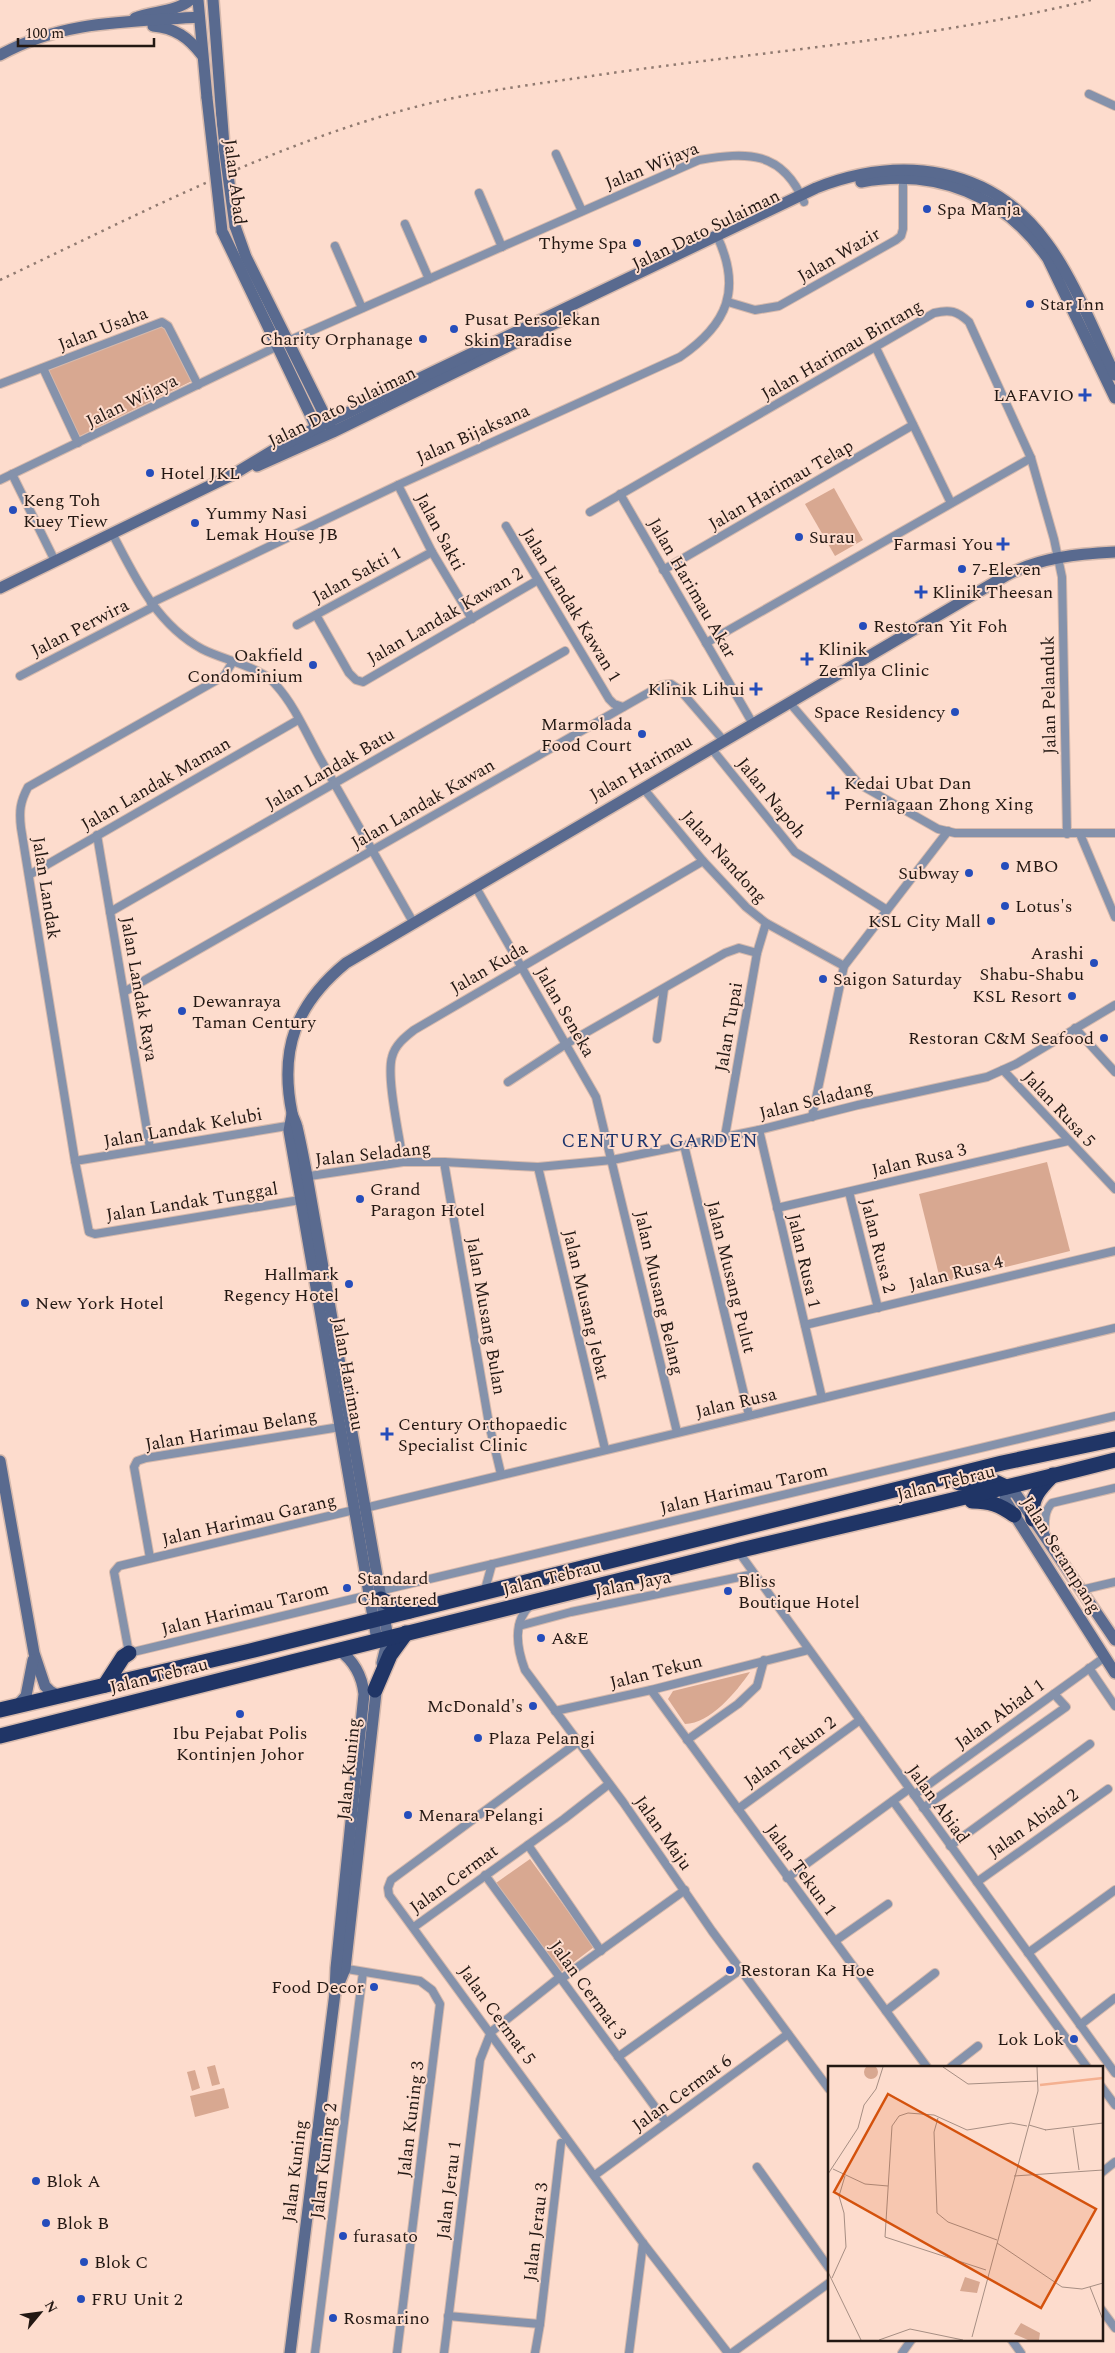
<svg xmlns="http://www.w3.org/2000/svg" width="1115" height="2353" font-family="Spectral,serif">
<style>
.green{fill:#d8a891}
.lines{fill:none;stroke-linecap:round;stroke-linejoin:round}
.street-casing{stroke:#d6b9ac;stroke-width:10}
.secondary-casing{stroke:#d6b9ac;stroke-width:14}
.highway-casing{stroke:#d6b9ac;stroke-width:18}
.street{stroke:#8592ab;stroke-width:8}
.secondary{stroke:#596a8f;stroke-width:11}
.highway{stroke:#203566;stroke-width:15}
.rail{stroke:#907a70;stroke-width:2.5;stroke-dasharray:2.5 5;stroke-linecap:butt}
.secondary-bridge-casing{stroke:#d6b9ac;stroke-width:14;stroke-linecap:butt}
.secondary-bridge{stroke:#596a8f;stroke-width:11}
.poi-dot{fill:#254dbb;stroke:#fddccd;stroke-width:2}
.labels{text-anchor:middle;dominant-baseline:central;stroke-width:4;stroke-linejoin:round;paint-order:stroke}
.street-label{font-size:18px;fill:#231813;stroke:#fddccd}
.poi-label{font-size:18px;fill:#231813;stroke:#fddccd;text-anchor:start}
.neighbourhood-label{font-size:19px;letter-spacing:1px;fill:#1e356c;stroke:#fddccd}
.inset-river{fill:none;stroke:#f4b090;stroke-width:2.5}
.inset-road{fill:none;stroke:#a68e83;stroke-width:1}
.view{fill:#d4520d;fill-opacity:0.15;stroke:#d4520d;stroke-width:2.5}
.inset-edge{fill:none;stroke:#231813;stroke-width:2.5}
</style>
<rect width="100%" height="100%" fill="#fddccd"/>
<g class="green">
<polygon points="163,324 192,381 78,437 47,371"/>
<polygon points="834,488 863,540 835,556 805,504"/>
<polygon points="1047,1162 1070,1251 941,1283 919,1194"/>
<path d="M750,1672c-13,19 -40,52 -65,52l-17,-25 5,-8z"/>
<polygon points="530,1859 594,1947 561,1972 496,1883"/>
<polygon points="215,2065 220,2084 212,2086 207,2067"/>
<polygon points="195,2070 200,2088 192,2091 187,2072"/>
<polygon points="224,2088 229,2108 195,2117 190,2096"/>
</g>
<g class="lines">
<g class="street-casing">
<g id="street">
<polyline points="1089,94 1115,106"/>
<polyline points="556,154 582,211"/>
<polyline points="479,193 502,247"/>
<polyline points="405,224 429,279"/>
<polyline points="335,246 362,308"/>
<polyline points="728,302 755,310 779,306 896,240 901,236 903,229 903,174"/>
<path d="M288,341l411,-181c48,-8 83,-10 105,42"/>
<polyline points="876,348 951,503"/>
<polyline points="43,368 78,443"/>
<polyline points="0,384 162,322 168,326 198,385"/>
<polyline points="12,474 55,561"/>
<polyline points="0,480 276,347"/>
<polyline points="398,485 432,552 472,619"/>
<polyline points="620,494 753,724"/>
<path d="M590,512l344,-199c16,-4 23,-2 35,9l62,136 23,81 8,38 5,257"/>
<polyline points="506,526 609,699 614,704 623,707"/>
<path d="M112,533c23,44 44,91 90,116 21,11 60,18 74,36 19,21 31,50 45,75 31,54 61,108 92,162"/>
<polyline points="663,570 913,425"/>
<path d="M151,603l247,-118 282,-128c48,-33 62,-68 37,-121"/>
<polyline points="316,615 349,673 356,680 363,682 538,580"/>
<polyline points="297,625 432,552"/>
<polyline points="706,643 1031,458"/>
<path d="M232,663l-8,13 -196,111c-8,15 -9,24 -7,41l54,333 14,71 6,2 205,-34"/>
<polyline points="20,676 153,607"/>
<polyline points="789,702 859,784 938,829 955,833 1115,833"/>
<polyline points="711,748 795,852 887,910"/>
<polyline points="643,788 703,861 746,907 766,923 844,966"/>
<polyline points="1080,834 1115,917"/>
<polyline points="97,835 150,1148"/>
<polyline points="29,875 298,720"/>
<polyline points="475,886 596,1097 677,1432"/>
<polyline points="110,912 565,651"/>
<polyline points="124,992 662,685 671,684 680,690 724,741"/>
<polyline points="1075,1028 1115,1072"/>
<polyline points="657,1039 664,989"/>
<polyline points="1003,1070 1115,1189"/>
<polyline points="508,1082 566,1044 725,953 739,948 757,953"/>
<polyline points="812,1117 844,966 948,831"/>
<polyline points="759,1130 822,1398"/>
<polyline points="725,1136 757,953 766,923"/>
<polyline points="684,1145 749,1415"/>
<polyline points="75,1161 293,1125"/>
<path d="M403,1162c-3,-24 -17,-84 -11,-105 3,-12 13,-20 22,-27l289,-169"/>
<polyline points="444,1162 489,1424 501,1474"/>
<polyline points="538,1167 605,1449"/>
<polyline points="303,1177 403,1162 444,1162 538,1167 612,1160 759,1130 858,1105 987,1077 1016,1064 1115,1005"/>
<polyline points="849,1192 878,1308"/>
<polyline points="777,1208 1068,1141"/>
<polyline points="805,1325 1115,1251"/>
<polyline points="365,1508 1115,1328"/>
<polyline points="354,1510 119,1566 114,1572 129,1653 369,1595"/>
<path d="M1045,1537c0,-12 -2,-25 7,-34l63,-15"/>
<polyline points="738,1551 1115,2073"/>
<polyline points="150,1558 134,1467 137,1461 146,1458 340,1427"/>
<polyline points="1081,1590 1115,1582"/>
<polyline points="379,1591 1115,1416"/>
<polyline points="484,1593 492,1564"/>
<path d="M531,1605c-19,16 -14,44 -6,65l98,132 89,129 117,158"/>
<polyline points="519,1626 571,1612 754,1574"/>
<polyline points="1089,1668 1115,1706"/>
<polyline points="651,1690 927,2067"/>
<polyline points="555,1711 651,1690 808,1650"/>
<polyline points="687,1740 738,1704 757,1686 764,1660"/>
<polyline points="578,1742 391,1880 388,1888 389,1895 643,2243 728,2353"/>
<polyline points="914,1795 1105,1657"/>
<polyline points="893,1801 1087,2067"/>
<polyline points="923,1808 1066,1707 1054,1694"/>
<polyline points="738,1809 860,1720"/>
<polyline points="528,1845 601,1951"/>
<polyline points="950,1846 1090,1744"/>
<polyline points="485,1875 666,2122"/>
<polyline points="787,1878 909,1789"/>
<polyline points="977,1882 1108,1789"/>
<polyline points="414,1927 564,1819 609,1784"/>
<polyline points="835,1941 888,1904"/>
<polyline points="1028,1953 1115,1890"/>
<polyline points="341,1968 420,1981 432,1990 440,2004 397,2353"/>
<polyline points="561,1979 685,1890"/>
<polyline points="886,2011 935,1973"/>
<polyline points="1080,2025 1115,1998"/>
<polyline points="618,2057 740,1970"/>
<polyline points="951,2067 978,2046"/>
<polyline points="1101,2086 1115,2105"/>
<polyline points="757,2167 829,2268"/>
<polyline points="1101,2173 1115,2162"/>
<polyline points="595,2175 788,2034"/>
<polyline points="1101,2309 1115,2328"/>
<polyline points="448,2316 540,2324"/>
<polyline points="1011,2339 1021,2353"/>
<polyline points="315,2353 363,1972"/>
<polyline points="444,2353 480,2060 491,2032 560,1977"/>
<polyline points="535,2353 540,2324 561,2143"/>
<polyline points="629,2353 643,2243"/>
<polyline points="732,2353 829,2283"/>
<polyline points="902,2353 912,2339"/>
</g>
</g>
<g class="secondary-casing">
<g id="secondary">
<polyline points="198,0 207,98"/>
<polyline points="213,0 224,146"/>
<path d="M135,18c17,-7 41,-6 55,-18"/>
<path d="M153,26c22,2 35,11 49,29"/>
<path d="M0,55c63,-35 128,-33 199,-38"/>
<path d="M861,182c75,-14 143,13 187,77l67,139"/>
<polyline points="235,226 246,257 331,428"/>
<polyline points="222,231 320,435"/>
<polyline points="257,466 333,432 572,315"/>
<path d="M0,588l234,-114 43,-26 39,-20 500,-240c84,-33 175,-23 231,55 27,36 48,91 68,132"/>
<polyline points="292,1114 289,1131 377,1640"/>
<polyline points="0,1461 34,1653 45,1686 50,1691 59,1696"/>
<polyline points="1115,1640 1016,1494 1006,1487 1005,1500 1115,1673"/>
<path d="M382,1663l6,-25 -81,-462c-3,-16 -6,-32 -10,-49 -1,-5 -4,-9 -5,-14 -13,-64 4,-109 54,-150l661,-388c35,-18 70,-21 108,-23"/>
<polyline points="17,1706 26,1696 33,1660"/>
<polyline points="335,1993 345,1969 377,1684"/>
<path d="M290,2353l45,-360 1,-25 28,-274c-2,-19 -10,-33 -25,-44"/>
</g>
</g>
<g class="highway-casing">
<g id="highway">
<polyline points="959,1483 991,1480 1006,1487"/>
<path d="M972,1501c18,0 28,4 42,14"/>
<path d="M1033,1519c-4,-20 7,-31 20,-44"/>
<polyline points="381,1599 397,1608 410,1611"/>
<polyline points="105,1685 123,1657 129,1653"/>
<polyline points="375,1690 390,1655 406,1633"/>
<polyline points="0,1710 250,1651 1002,1463 1115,1439"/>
<path d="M0,1736c244,-62 489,-124 733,-184 128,-31 255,-59 382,-92"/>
</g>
</g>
<use href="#street" class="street"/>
<use href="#secondary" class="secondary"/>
<use href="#highway" class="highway"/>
<path class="rail" d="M0,280c138,-65 277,-139 427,-176 49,-12 101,-19 151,-26 170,-26 347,-37 513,-78"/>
<g class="secondary-bridge-casing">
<g id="secondary-bridge">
<polyline points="207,98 222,231"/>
<polyline points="224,146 235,226"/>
</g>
</g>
<use href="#secondary-bridge" class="secondary-bridge"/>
</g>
<g class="poi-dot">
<circle cx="927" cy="209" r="5"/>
<circle cx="637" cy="243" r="5"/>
<circle cx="1030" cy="304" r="5"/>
<circle cx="454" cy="329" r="5"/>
<circle cx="423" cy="339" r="5"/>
<path d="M1082.5 387.5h5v5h5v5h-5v5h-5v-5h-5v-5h5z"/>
<circle cx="150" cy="473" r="5"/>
<circle cx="13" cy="510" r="5"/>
<circle cx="195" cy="523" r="5"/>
<circle cx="799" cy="537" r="5"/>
<path d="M1000.5 536.5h5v5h5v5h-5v5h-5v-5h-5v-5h5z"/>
<circle cx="962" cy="569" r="5"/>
<path d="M918.5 584.5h5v5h5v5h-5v5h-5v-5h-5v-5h5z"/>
<circle cx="863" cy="626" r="5"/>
<path d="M804.5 651.5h5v5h5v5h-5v5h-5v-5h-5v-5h5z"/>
<circle cx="313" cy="665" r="5"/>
<path d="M753.5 681.5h5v5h5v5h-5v5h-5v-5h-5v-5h5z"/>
<circle cx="955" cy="712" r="5"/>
<circle cx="642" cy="734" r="5"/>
<path d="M830.5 785.5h5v5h5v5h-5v5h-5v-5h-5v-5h5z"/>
<circle cx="1005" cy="866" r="5"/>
<circle cx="969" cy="873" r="5"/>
<circle cx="1005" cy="906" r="5"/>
<circle cx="991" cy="921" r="5"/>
<circle cx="1094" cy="963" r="5"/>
<circle cx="823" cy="979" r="5"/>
<circle cx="1072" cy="996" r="5"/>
<circle cx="182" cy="1011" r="5"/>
<circle cx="1104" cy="1038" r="5"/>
<circle cx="360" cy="1199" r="5"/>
<circle cx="349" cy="1284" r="5"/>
<circle cx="25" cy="1303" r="5"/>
<path d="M384.5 1426.5h5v5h5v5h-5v5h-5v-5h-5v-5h5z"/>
<circle cx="347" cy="1588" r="5"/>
<circle cx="728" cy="1591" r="5"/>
<circle cx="541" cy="1638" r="5"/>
<circle cx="533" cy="1706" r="5"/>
<circle cx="240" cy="1714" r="5"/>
<circle cx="478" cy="1738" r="5"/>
<circle cx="408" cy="1815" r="5"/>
<circle cx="730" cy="1970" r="5"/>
<circle cx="374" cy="1987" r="5"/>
<circle cx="1074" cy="2039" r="5"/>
<circle cx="36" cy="2181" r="5"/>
<circle cx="46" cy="2223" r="5"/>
<circle cx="343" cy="2236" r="5"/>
<circle cx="84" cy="2262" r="5"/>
<circle cx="81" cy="2299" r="5"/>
<circle cx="333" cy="2318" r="5"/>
</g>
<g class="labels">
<g class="street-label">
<text transform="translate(652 166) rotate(-22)">Jalan Wijaya</text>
<text transform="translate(235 182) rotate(83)">Jalan Abad</text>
<text transform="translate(706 230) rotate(-26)">Jalan Dato Sulaiman</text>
<text transform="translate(839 255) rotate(-30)">Jalan Wazir</text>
<text transform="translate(103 329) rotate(-21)">Jalan Usaha</text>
<text transform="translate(842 350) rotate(-30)">Jalan Harimau Bintang</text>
<text transform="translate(132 401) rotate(-26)">Jalan Wijaya</text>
<text transform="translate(342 407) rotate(-26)">Jalan Dato Sulaiman</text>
<text transform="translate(473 434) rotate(-24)">Jalan Bijaksana</text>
<text transform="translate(781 485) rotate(-30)">Jalan Harimau Telap</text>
<text transform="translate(440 532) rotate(62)">Jalan Sakti</text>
<text transform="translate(357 575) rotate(-29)">Jalan Sakti 1</text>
<text transform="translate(692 588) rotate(60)">Jalan Harimau Akar</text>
<text transform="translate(571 605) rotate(59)">Jalan Landak Kawan 1</text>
<text transform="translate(445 616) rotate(-30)">Jalan Landak Kawan 2</text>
<text transform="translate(80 628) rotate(-27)">Jalan Perwira</text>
<text transform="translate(1049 695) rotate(-91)">Jalan Pelanduk</text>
<text transform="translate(641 768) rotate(-30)">Jalan Harimau</text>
<text transform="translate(330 769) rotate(-30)">Jalan Landak Batu</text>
<text transform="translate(156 784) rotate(-30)">Jalan Landak Maman</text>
<text transform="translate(771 798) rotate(51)">Jalan Napoh</text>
<text transform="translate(423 804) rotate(-30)">Jalan Landak Kawan</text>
<text transform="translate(724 857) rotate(48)">Jalan Nandong</text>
<text transform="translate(46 888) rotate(81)">Jalan Landak</text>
<text transform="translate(489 968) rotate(-30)">Jalan Kuda</text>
<text transform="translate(139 989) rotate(80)">Jalan Landak Raya</text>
<text transform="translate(565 1012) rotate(60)">Jalan Seneka</text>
<text transform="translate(729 1027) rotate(-80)">Jalan Tupai</text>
<text transform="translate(816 1100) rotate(-14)">Jalan Seladang</text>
<text transform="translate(1059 1109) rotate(47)">Jalan Rusa 5</text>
<text transform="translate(183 1128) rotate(-10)">Jalan Landak Kelubi</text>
<text transform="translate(373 1154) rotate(-6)">Jalan Seladang</text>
<text transform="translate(919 1160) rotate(-13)">Jalan Rusa 3</text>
<text transform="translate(192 1202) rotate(-9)">Jalan Landak Tunggal</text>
<text transform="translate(878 1246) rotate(76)">Jalan Rusa 2</text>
<text transform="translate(804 1261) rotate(77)">Jalan Rusa 1</text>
<text transform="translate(956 1273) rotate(-14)">Jalan Rusa 4</text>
<text transform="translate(731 1277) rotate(76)">Jalan Musang Pulut</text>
<text transform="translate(659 1293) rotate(77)">Jalan Musang Belang</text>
<text transform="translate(586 1305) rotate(77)">Jalan Musang Jebat</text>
<text transform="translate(486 1316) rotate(80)">Jalan Musang Bulan</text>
<text transform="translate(348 1374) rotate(80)">Jalan Harimau</text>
<text transform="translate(736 1403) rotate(-13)">Jalan Rusa</text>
<text transform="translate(231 1430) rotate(-10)">Jalan Harimau Belang</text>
<text transform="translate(946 1483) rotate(-14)">Jalan Tebrau</text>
<text transform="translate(744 1489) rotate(-13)">Jalan Harimau Tarom</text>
<text transform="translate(249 1520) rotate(-13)">Jalan Harimau Garang</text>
<text transform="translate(1061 1555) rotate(58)">Jalan Serampang</text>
<text transform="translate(552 1578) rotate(-14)">Jalan Tebrau</text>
<text transform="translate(633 1584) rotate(-11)">Jalan Jaya</text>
<text transform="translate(245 1609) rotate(-14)">Jalan Harimau Tarom</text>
<text transform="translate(656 1672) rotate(-14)">Jalan Tekun</text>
<text transform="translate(159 1676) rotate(-14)">Jalan Tebrau</text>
<text transform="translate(1000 1714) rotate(-36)">Jalan Abiad 1</text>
<text transform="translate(790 1752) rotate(-36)">Jalan Tekun 2</text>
<text transform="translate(349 1769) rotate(-84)">Jalan Kuning</text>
<text transform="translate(938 1804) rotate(54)">Jalan Abiad</text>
<text transform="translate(1033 1823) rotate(-35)">Jalan Abiad 2</text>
<text transform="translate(663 1833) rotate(55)">Jalan Maju</text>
<text transform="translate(801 1870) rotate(54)">Jalan Tekun 1</text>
<text transform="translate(454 1879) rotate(-36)">Jalan Cermat</text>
<text transform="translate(588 1990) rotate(54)">Jalan Cermat 3</text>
<text transform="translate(497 2015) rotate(54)">Jalan Cermat 5</text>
<text transform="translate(682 2093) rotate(-36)">Jalan Cermat 6</text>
<text transform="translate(411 2119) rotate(-83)">Jalan Kuning 3</text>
<text transform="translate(324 2161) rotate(-83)">Jalan Kuning 2</text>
<text transform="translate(295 2171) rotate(-83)">Jalan Kuning</text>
<text transform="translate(449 2190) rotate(-83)">Jalan Jerau 1</text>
<text transform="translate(536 2232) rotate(-83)">Jalan Jerau 3</text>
</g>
<g class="poi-label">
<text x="937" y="209">Spa Manja</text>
<text x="627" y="243" text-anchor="end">Thyme Spa</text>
<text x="1040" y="304">Star Inn</text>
<text x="464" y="319">Pusat Persolekan<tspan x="464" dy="21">Skin Paradise</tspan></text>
<text x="413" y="339" text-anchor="end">Charity Orphanage</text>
<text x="1074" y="395" text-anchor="end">LAFAVIO</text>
<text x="160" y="473">Hotel JKL</text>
<text x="23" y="500">Keng Toh<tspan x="23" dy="21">Kuey Tiew</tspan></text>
<text x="205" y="513">Yummy Nasi<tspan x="205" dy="21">Lemak House JB</tspan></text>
<text x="809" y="537">Surau</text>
<text x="993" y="544" text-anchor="end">Farmasi You</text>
<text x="972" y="569">7-Eleven</text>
<text x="932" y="592">Klinik Theesan</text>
<text x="873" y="626">Restoran Yit Foh</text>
<text x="818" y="649">Klinik<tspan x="818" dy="21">Zemlya Clinic</tspan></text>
<text x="303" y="655" text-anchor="end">Oakfield<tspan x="303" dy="21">Condominium</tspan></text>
<text x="745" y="689" text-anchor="end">Klinik Lihui</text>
<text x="945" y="712" text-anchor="end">Space Residency</text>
<text x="632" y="724" text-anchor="end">Marmolada<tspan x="632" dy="21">Food Court</tspan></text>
<text x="844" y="783">Kedai Ubat Dan<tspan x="844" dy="21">Perniagaan Zhong Xing</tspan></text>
<text x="1015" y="866">MBO</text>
<text x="959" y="873" text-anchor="end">Subway</text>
<text x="1015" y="906">Lotus's</text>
<text x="981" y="921" text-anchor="end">KSL City Mall</text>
<text x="1084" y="953" text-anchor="end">Arashi<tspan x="1084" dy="21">Shabu-Shabu</tspan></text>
<text x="833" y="979">Saigon Saturday</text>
<text x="1062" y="996" text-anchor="end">KSL Resort</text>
<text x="192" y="1001">Dewanraya<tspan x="192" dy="21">Taman Century</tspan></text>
<text x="1094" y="1038" text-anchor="end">Restoran C&amp;M Seafood</text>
<text x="370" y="1189">Grand<tspan x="370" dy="21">Paragon Hotel</tspan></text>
<text x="339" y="1274" text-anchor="end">Hallmark<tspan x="339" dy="21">Regency Hotel</tspan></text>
<text x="35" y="1303">New York Hotel</text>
<text x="398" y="1424">Century Orthopaedic<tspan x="398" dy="21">Specialist Clinic</tspan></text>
<text x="357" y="1578">Standard<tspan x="357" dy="21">Chartered</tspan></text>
<text x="738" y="1581">Bliss<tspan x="738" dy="21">Boutique Hotel</tspan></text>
<text x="551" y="1638">A&amp;E</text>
<text x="523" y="1706" text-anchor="end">McDonald's</text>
<text x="240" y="1733" text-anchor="middle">Ibu Pejabat Polis<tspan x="240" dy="21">Kontinjen Johor</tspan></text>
<text x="488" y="1738">Plaza Pelangi</text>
<text x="418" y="1815">Menara Pelangi</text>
<text x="740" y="1970">Restoran Ka Hoe</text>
<text x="364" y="1987" text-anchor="end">Food Decor</text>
<text x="1064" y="2039" text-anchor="end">Lok Lok</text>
<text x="46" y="2181">Blok A</text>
<text x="56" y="2223">Blok B</text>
<text x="353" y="2236">furasato</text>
<text x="94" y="2262">Blok C</text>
<text x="91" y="2299">FRU Unit 2</text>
<text x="343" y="2318">Rosmarino</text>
</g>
<g class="neighbourhood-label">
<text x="660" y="1141">CENTURY GARDEN</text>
</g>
</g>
<g transform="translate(828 2066)">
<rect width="275" height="275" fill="#fddccd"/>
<path d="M36 6a7 7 0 1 1 14 0a7 7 0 1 1-14 0ZM137,211l15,5 -3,11 -17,-2zM193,257l19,10 -1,7h-11l-14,-6z" fill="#d8a891"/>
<path class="inset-river" d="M212,19l63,-7"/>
<path class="inset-road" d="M115,1l25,17 69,-3M110,52l-4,14 3,81 11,9 49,18M201,59l17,5M245,62l6,42M217,64l58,-7M5,103l32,15 23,2M0,108l30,-46 6,-23 12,-16 7,-22M186,110l89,-6M0,126v20M169,177l65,44 20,2 21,-6M158,204l-101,-33 7,-111 7,-10 9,-3 26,2 33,15 44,-7 16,3M0,206l33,68M4,212l14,-31 -2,-34 -5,-17 6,-20M262,221l13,33M144,271l66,-246 -1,-24M51,274l31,-11 53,11"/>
<path class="view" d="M60,28l208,115 -55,99 -207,-116z"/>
<rect width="275" height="275" class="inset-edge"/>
</g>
<g transform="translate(40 2313) rotate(61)" stroke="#fddccd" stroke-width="4" paint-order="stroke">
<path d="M0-4L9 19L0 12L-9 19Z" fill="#231813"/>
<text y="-8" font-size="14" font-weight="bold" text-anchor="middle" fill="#231813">N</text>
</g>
<path d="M18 38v8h136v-8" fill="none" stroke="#231813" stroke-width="2.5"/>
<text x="25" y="38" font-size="15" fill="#231813" stroke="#fddccd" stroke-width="4" paint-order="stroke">100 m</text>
</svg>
